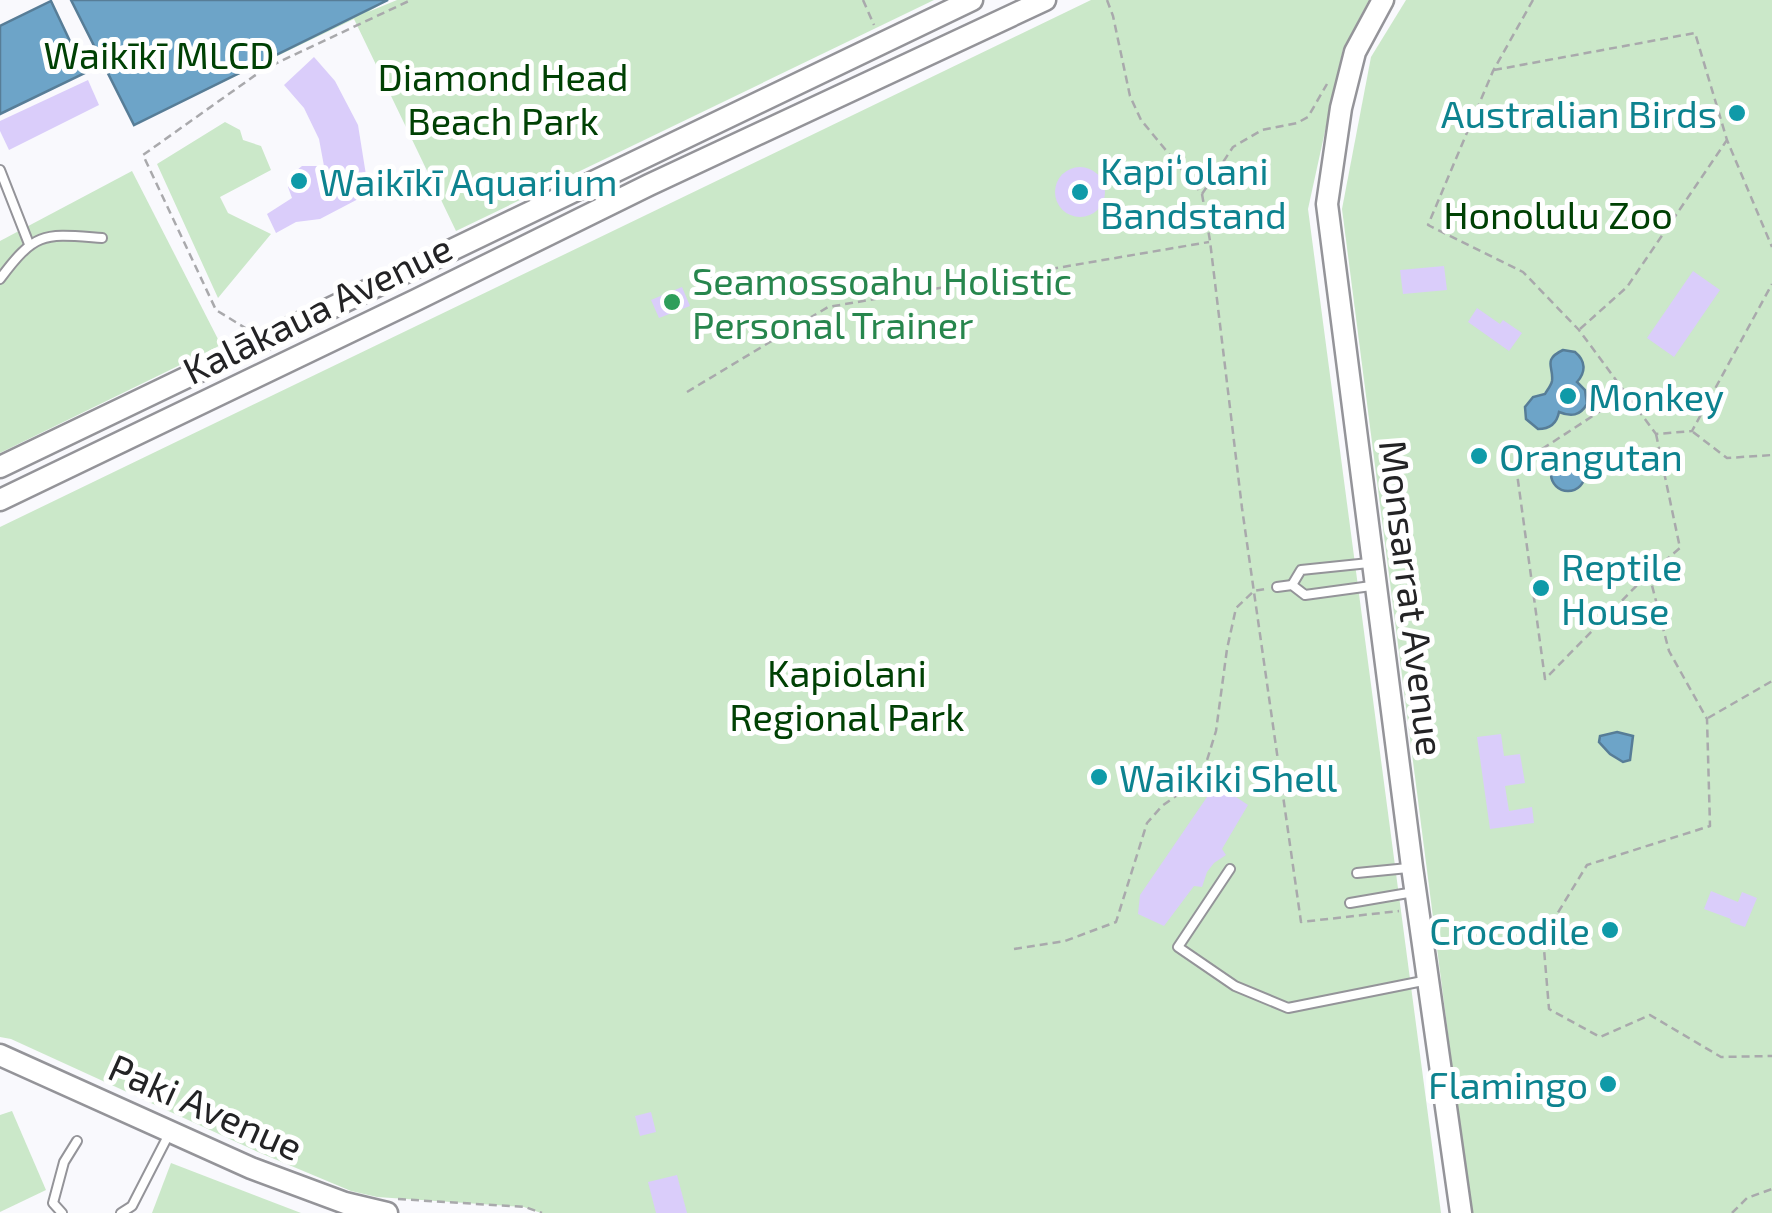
<svg xmlns="http://www.w3.org/2000/svg" width="1772" height="1213" font-family="'Exo 2',sans-serif">
<style>
.green{fill:#cbe8c9}
.water{fill:#6da4c8;stroke:#577d97;stroke-width:2.5}
.building{fill:#dacdfa}
.lines{fill:none;stroke-linecap:round;stroke-linejoin:round}
.lane-casing{stroke:#949499;stroke-width:12}
.secondary-casing{stroke:#949499;stroke-width:25}
.path{stroke:#a9a9ac;stroke-width:2.5;stroke-dasharray:8 5;stroke-linecap:butt}
.lane{stroke:#fff;stroke-width:8}
.secondary{stroke:#fff;stroke-width:20}
.culture-dot{fill:#0f9aa8;stroke:#fff;stroke-width:4}
.leisure-dot{fill:#2e9e5b;stroke:#fff;stroke-width:4}
.labels{text-anchor:middle;dominant-baseline:central;stroke-width:10;stroke-linejoin:round;paint-order:stroke}
.park-label{font-size:38px;fill:#004104;stroke:#fff}
.culture-label{font-size:38px;fill:#0d838f;stroke:#fff;text-anchor:start}
.leisure-label{font-size:38px;fill:#27864d;stroke:#fff;text-anchor:start}
.street-label{font-size:38px;fill:#232325;stroke:#fff}
</style>
<rect width="100%" height="100%" fill="#f9f9fd"/>
<g class="green">
<polygon points="71,0 388,0 368,12 397,0 934,0 456,231 354,19 134,125"/>
<polygon points="1091,0 1369,0 1343,49 1308,209 1441,1213 541,1213 524,1207 377,1197 351,1191 258,1152 11,1039 0,1037 0,527"/>
<polygon points="1406,0 1772,0 1772,1213 1471,1213 1342,209 1371,57"/>
<polygon points="225,122 240,130 243,140 261,146 271,170 220,197 228,213 271,234 218,298 157,164"/>
<polygon points="132,171 221,345 0,453 0,241"/>
<polygon points="12,1111 46,1190 0,1212 0,1115"/>
<polygon points="171,1163 301,1213 152,1213"/>
</g>
<g class="water">
<polygon points="71,0 388,0 134,125"/>
<polygon points="51,1 85,73 0,114 0,26"/>
<path d="M1563,350l12,2c11,9 11,20 2,30l8,8 2,14c-7,12 -16,13 -28,8 -2,11 -8,17 -21,17l-12,-10 -1,-12 8,-10 12,-3c2,-4 6,-8 7,-13 2,-14 -10,-21 11,-31z"/>
<circle cx="1568" cy="474" r="17"/>
<polygon points="1617,732 1633,736 1630,760 1623,762 1610,754 1599,742 1600,736"/>
</g>
<g class="building">
<polygon points="314,57 335,81 358,125 366,175 372,174 374,189 360,192 362,197 320,219 296,222 276,233 267,214 292,198 288,187 291,175 302,166 324,166 319,139 304,108 284,85"/>
<polygon points="88,80 99,105 9,150 0,131 0,121"/>
<circle cx="1080" cy="192" r="25"/>
<polygon points="1444,266 1447,290 1403,294 1400,270"/>
<polygon points="1693,271 1720,290 1674,357 1647,338"/>
<polygon points="682,287 690,306 659,318 651,300"/>
<polygon points="1477,308 1500,324 1503,320 1522,333 1509,351 1468,322"/>
<polygon points="1501,734 1504,756 1520,754 1525,783 1505,786 1509,811 1532,807 1534,823 1490,829 1477,737"/>
<polygon points="1221,787 1248,805 1222,849 1226,855 1214,863 1207,872 1202,887 1194,886 1164,926 1138,914 1140,895 1207,797"/>
<polygon points="1711,891 1738,902 1742,892 1757,898 1745,927 1730,922 1731,919 1704,909"/>
<polygon points="651,1112 656,1132 640,1136 635,1116"/>
<polygon points="677,1175 687,1213 656,1213 648,1182"/>
</g>
<g class="lines">
<g class="lane-casing">
<g id="lane">
<polyline points="0,170 29,244"/>
<path d="M0,279c36,-49 45,-45 102,-41"/>
<polyline points="1292,585 1301,570 1369,563"/>
<polyline points="1277,587 1292,585 1305,595 1371,586"/>
<polyline points="1230,869 1178,947 1235,986 1288,1008 1428,980"/>
<polyline points="1357,873 1408,868"/>
<polyline points="1350,903 1414,892"/>
<polyline points="62,1213 53,1203 64,1162 77,1141"/>
<polyline points="121,1213 132,1206 170,1132"/>
</g>
</g>
<g class="secondary-casing">
<g id="secondary">
<polyline points="1383,0 1355,52 1341,108 1327,204 1412,867 1461,1213"/>
<polyline points="0,467 972,0"/>
<polyline points="0,500 416,300 649,185 1045,0"/>
<polyline points="0,1055 251,1168 345,1203 387,1213"/>
</g>
</g>
<g class="path">
<polyline points="863,0 874,25"/>
<polyline points="1107,0 1113,16 1130,96 1141,120 1202,194 1233,147 1262,130 1297,123 1308,117 1327,84"/>
<polyline points="1533,0 1493,71 1428,225 1523,272 1579,330 1656,434 1692,431 1772,284"/>
<polyline points="1494,70 1695,33 1727,140 1772,247"/>
<polyline points="1202,194 1210,241 1242,508 1301,922 1399,911"/>
<polyline points="247,329 216,310 143,155 264,69 411,0"/>
<polyline points="1580,329 1627,287 1727,140"/>
<polyline points="687,392 828,307 1209,242"/>
<polyline points="1625,395 1516,466 1545,679 1648,574"/>
<polyline points="1693,432 1727,458 1772,455"/>
<polyline points="1656,434 1680,548 1649,574 1669,651 1707,719 1710,826 1587,865 1543,937 1549,1009 1600,1037 1650,1015 1721,1057 1772,1056"/>
<polyline points="1708,718 1772,681"/>
<polyline points="1014,949 1065,941 1116,922 1147,823 1162,806 1197,781 1204,770 1216,731 1227,649 1236,608 1254,591 1265,589"/>
<polyline points="398,1199 525,1207 542,1213"/>
<polyline points="1732,1213 1747,1198 1772,1189"/>
</g>
<use href="#lane" class="lane"/>
<use href="#secondary" class="secondary"/>
</g>
<g class="culture-dot">
<circle cx="1737" cy="113" r="10"/>
<circle cx="299" cy="181" r="10"/>
<circle cx="1080" cy="192" r="10"/>
<circle cx="1568" cy="396" r="10"/>
<circle cx="1479" cy="456" r="10"/>
<circle cx="1541" cy="588" r="10"/>
<circle cx="1099" cy="777" r="10"/>
<circle cx="1610" cy="930" r="10"/>
<circle cx="1608" cy="1084" r="10"/>
</g>
<circle class="leisure-dot" cx="672" cy="302" r="10"/>
<g class="labels">
<g class="park-label">
<text x="159" y="54">Waikīkī MLCD</text>
<text x="503" y="76">Diamond Head<tspan x="503" dy="44">Beach Park</tspan></text>
<text x="1558" y="214">Honolulu Zoo</text>
<text x="847" y="672">Kapiolani<tspan x="847" dy="44">Regional Park</tspan></text>
</g>
<g class="culture-label">
<text x="1717" y="113" text-anchor="end">Australian Birds</text>
<text x="1100" y="170">Kapiʻolani<tspan x="1100" dy="44">Bandstand</tspan></text>
<text x="319" y="181">Waikīkī Aquarium</text>
<text x="1588" y="396">Monkey</text>
<text x="1499" y="456">Orangutan</text>
<text x="1561" y="566">Reptile<tspan x="1561" dy="44">House</tspan></text>
<text x="1119" y="777">Waikiki Shell</text>
<text x="1590" y="930" text-anchor="end">Crocodile</text>
<text x="1588" y="1084" text-anchor="end">Flamingo</text>
</g>
<g class="leisure-label">
<text x="692" y="280">Seamossoahu Holistic<tspan x="692" dy="44">Personal Trainer</tspan></text>
</g>
<g class="street-label">
<text transform="translate(317 308) rotate(-26)">Kalākaua Avenue</text>
<text transform="translate(1413 598) rotate(83)">Monsarrat Avenue</text>
<text transform="translate(206 1106) rotate(24)">Paki Avenue</text>
</g>
</g>
</svg>
